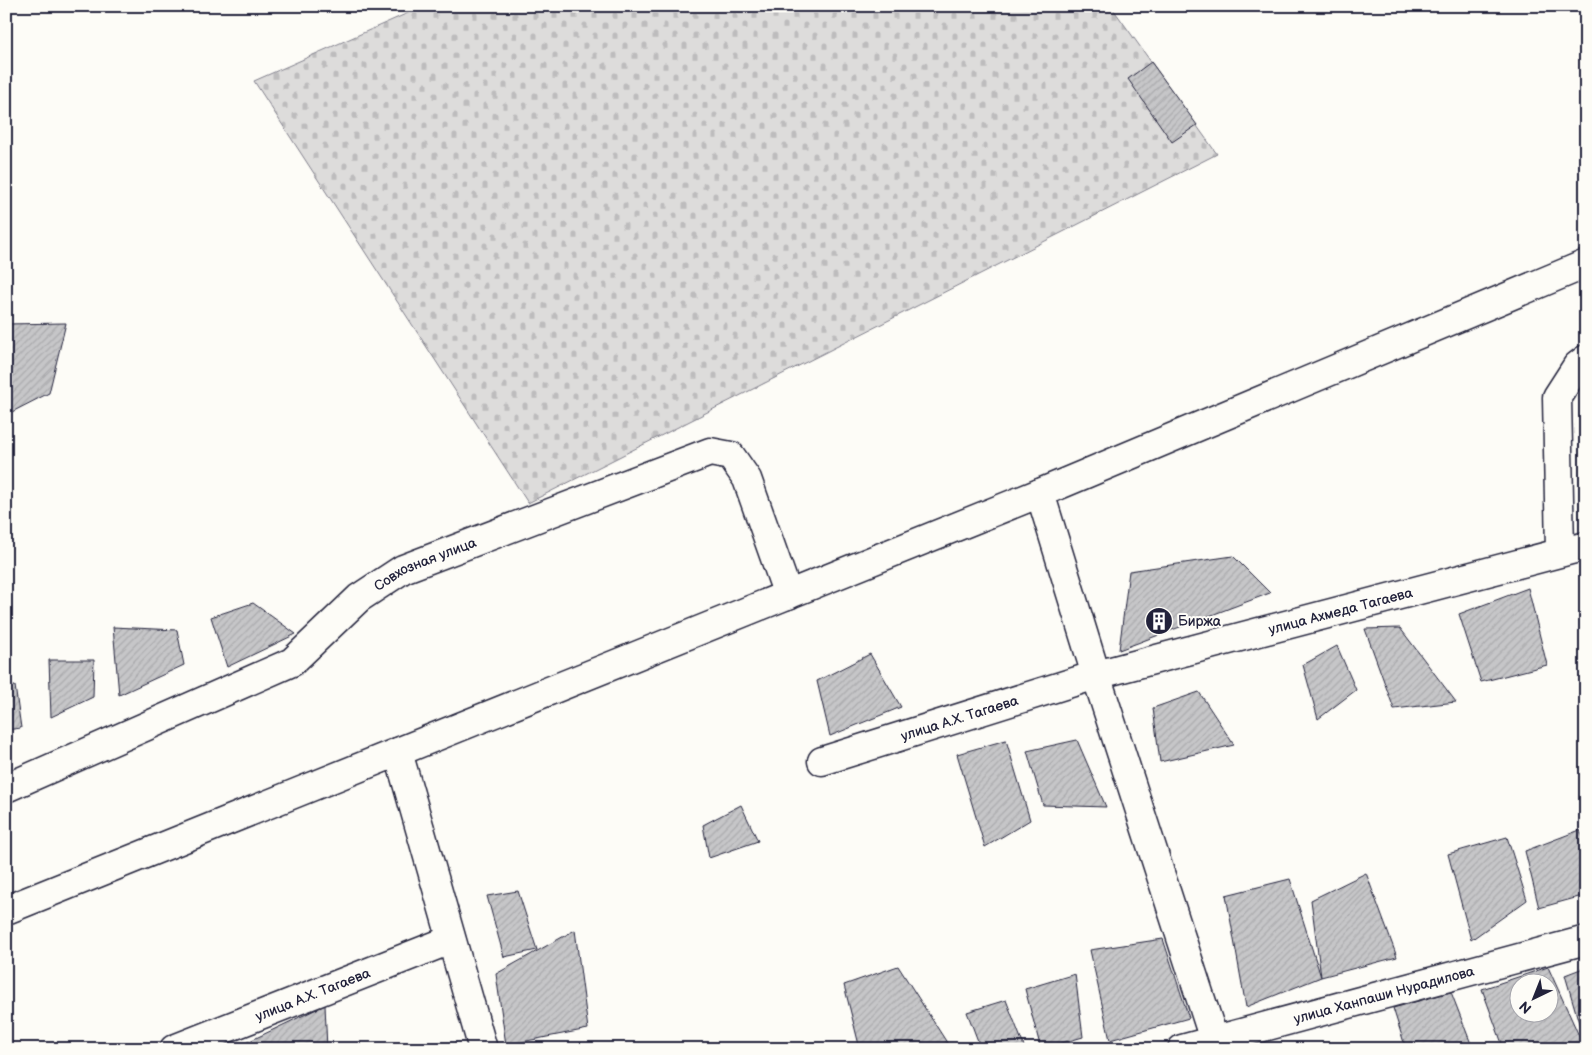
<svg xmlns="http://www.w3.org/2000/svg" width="1592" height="1055" font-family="'Balsamiq Sans',sans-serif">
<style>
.cemetery{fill:url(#cemetery-stones);stroke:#807f8b}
.building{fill:url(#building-hatch);stroke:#22223b;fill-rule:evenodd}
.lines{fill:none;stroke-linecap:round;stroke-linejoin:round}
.minor-casing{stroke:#22223b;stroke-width:31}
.secondary-casing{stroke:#22223b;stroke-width:31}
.minor{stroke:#fdfcf7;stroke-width:28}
.secondary{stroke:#fdfcf7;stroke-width:28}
.labels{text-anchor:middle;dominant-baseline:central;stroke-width:4;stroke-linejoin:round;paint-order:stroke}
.street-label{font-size:14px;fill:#22223b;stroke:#fdfcf7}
.poi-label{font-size:14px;fill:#22223b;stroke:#fdfcf7;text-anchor:start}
</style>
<defs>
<pattern id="cemetery-stones" width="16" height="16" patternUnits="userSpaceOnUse" patternTransform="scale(1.25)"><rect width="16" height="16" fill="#dddcdb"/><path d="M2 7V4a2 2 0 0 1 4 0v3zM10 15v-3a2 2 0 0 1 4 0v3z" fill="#bdbcbd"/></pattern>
<pattern id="building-hatch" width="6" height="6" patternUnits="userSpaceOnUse" patternTransform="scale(1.25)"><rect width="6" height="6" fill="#c6c6c8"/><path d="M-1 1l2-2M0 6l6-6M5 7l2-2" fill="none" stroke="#aaaaad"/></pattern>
</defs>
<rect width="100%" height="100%" fill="#fdfcf7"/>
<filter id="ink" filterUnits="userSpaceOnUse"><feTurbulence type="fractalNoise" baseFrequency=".02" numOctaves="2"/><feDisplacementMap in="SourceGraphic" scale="10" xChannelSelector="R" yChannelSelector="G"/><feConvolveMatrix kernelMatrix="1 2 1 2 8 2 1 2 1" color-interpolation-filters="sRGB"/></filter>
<g filter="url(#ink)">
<polygon class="cemetery" points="424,6 1111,6 1217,154 528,503 254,81"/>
<g class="building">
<polygon points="1151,62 1197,125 1172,142 1128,79"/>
<polygon points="66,323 49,393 6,415 6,324"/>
<polygon points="1233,556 1270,593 1119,650 1129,571"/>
<polygon points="1528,588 1547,665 1481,682 1459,614"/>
<polygon points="253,603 296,634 227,667 211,617"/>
<polygon points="113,627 177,630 184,665 119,695"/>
<polygon points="1400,628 1456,702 1394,709 1365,629"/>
<polygon points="1337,646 1356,690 1318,719 1303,665"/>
<polygon points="870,654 901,707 830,736 817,681"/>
<polygon points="49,660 94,660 93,697 51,717"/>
<polygon points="15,686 21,728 6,730 6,687"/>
<polygon points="1199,692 1234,745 1160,762 1153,708"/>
<polygon points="1006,740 1030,820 985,847 957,754"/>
<polygon points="1077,740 1106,807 1043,805 1027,751"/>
<polygon points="741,805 758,841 709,858 703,825"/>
<polygon points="1580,830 1586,846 1586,895 1539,908 1525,851"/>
<polygon points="1507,837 1527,900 1471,940 1448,854"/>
<polygon points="1366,873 1397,957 1321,977 1311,900"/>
<polygon points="1290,879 1321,977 1246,1007 1226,895"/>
<polygon points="518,891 537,950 504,957 487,896"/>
<polygon points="575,930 588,1029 506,1045 496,974"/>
<polygon points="1163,939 1189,1018 1110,1040 1090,950"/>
<polygon points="898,966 951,1049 860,1049 844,985"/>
<path d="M1548,967l37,82h-81l-22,-60zM1520,982h30v30h-30z"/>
<polygon points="1586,967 1586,1047 1565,975"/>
<polygon points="1075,974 1083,1037 1041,1049 1025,989"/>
<polygon points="1451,992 1473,1049 1406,1049 1393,1008"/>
<polygon points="1006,1000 1025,1049 981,1049 967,1012"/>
<polygon points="325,1005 327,1049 235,1049 235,1048"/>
</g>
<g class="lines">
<g class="minor-casing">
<g id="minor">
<polyline points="1040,493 1096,675 1217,1049"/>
<polyline points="1560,552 1557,397 1577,366 1586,359"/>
<polyline points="398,752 483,1049"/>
<path id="s1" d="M822,761l274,-86 490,-129"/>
<path id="s2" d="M6,788l286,-126 67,-64 44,-29 307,-117 21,4 16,23 41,116"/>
<path id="s3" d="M174,1049l276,-109"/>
<path id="s4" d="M1182,1049l404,-109"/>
</g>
</g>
<g class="secondary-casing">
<polyline id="secondary" points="6,910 1040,493 1586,264"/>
</g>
<use href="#minor" class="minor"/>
<use href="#secondary" class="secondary"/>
</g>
</g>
<defs>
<g id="building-disc" transform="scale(1.4375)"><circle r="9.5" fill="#22223b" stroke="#fdfcf7"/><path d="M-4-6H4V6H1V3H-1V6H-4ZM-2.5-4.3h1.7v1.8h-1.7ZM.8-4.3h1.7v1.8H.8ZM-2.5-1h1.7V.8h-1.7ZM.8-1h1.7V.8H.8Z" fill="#fff"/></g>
</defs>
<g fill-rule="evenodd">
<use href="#building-disc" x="1159" y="621"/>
</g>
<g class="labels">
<g class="street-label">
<text stroke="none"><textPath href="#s2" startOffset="480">Совхозная улица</textPath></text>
<text stroke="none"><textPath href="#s1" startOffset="540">улица Ахмеда Тагаева</textPath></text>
<text stroke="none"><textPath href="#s1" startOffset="144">улица А.Х. Тагаева</textPath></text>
<text stroke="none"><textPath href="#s4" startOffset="209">улица Ханпаши Нурадилова</textPath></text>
<text stroke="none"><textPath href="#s3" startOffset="149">улица А.Х. Тагаева</textPath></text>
</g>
<g class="poi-label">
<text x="1178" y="621">Биржа</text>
</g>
</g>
<rect width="1592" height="1055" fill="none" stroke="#fdfcf7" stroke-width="25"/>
<rect x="12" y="12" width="1567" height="1030" fill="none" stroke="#22223b" stroke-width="2" filter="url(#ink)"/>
<g transform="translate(1534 998) rotate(223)"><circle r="24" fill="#fdfcf7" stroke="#a5a5ac"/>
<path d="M0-4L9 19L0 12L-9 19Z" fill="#22223b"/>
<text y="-8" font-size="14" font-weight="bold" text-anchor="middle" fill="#22223b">N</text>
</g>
</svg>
